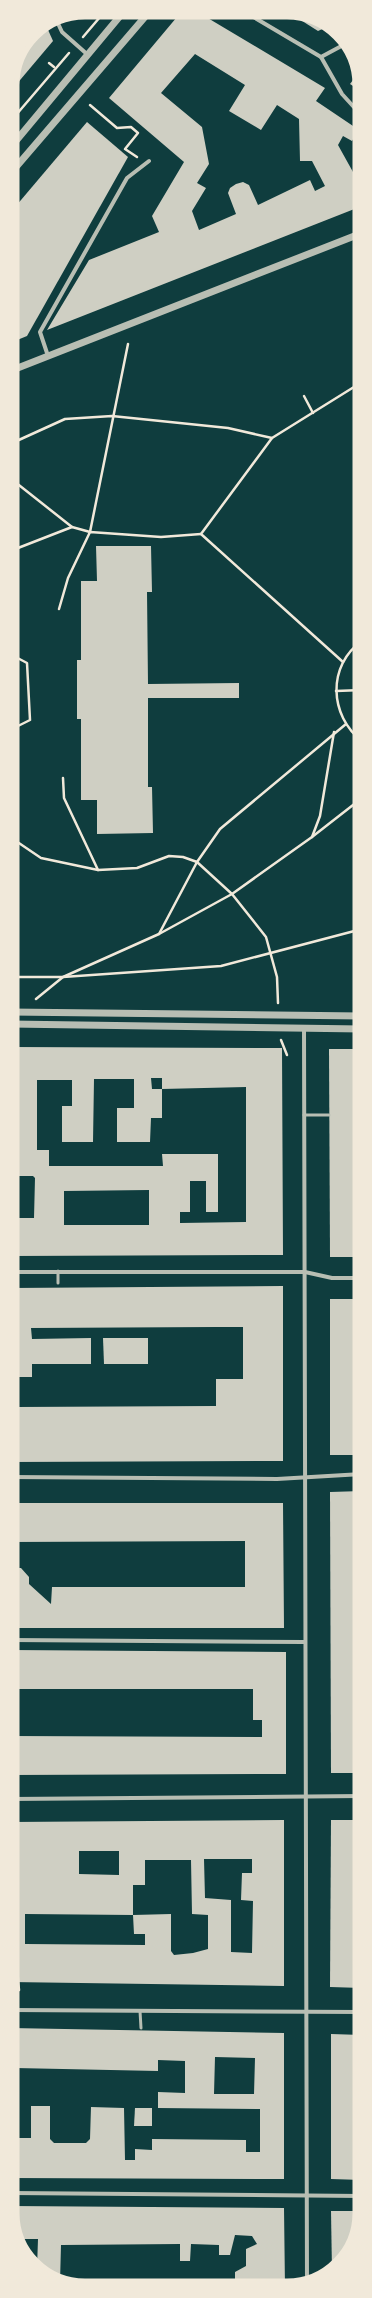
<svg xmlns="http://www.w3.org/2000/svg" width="372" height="2298" font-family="'Fira Sans',sans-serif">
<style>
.building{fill:#cfcfc3;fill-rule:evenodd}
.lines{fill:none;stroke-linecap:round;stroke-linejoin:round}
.path{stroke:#f1e9da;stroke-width:2.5}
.service{stroke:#b8beb3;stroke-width:3}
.minor{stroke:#b8beb3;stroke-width:4}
.tertiary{stroke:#b8beb3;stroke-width:7}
.rim{fill:none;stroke:#f1e9da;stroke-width:5}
</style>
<rect width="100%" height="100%" fill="#0f3d3e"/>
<g class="building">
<path d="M182,11h14l129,77 -9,13 43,29 -7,11 -9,-5 -5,9 15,27 9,-3v37l-315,124 42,-70 70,-28 -7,-16 32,-54 -75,-64zM195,54l50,31 -16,26 32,19 16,-25 22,14 1,42h12l13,25 -10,5 -5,-11 -52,25 -9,-20 -6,-3 -7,2 -6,4 -2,5 8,21 -37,16 -7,-19 14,-23 -9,-5 12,-19 -7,-37 -41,-34z"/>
<polygon points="288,12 306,12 329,26 318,31"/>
<polygon points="45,23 53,41 10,92 10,80 32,32"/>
<polygon points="359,72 362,79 362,92 350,84"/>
<polygon points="87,122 128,157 27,336 10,343 10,213"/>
<polygon points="96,546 151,546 152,592 147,592 148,684 239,683 239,698 148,698 148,787 152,787 153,833 97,834 97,800 81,800 81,719 77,719 77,660 81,660 81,581 97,581"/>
<path d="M10,1047l272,1 1,207 -273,1v-38h24l1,-40 -2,-2h-23zM151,1078h11v11l84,-2v135l-66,1v-11h10v-31h16v31h12v-58h-56l1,12h-114v-16h-12v-70h35v26h-10v36h31l1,-63h40v29h-17v34h33l1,-24h11v-29h-10zM149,1190v35h-85v-34z"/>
<polygon points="329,1049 362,1049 362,1257 330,1257"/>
<path d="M283,1286v175l-273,1v-103h8l-1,-36h-7v-35zM215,1327h28v52h-27v27l-200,1v-30h16v-13h59v-26l-59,1 -1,-11z"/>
<polygon points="330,1299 362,1299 362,1332 360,1332 362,1401 354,1404 354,1415 362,1415 362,1455 330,1455"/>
<polygon points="103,1338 148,1338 148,1364 104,1364"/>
<polygon points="362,1491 362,1773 331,1773 330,1492"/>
<polygon points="10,1503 283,1503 284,1628 10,1628 10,1568 21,1568 29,1577 29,1584 51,1604 52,1587 245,1587 245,1541 10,1542"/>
<polygon points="10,1650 286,1652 286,1774 10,1775 10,1736 262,1737 262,1720 253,1720 253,1689 10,1689"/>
<path d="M284,1820v166l-274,-4v-160zM79,1851h40v24l-40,-1zM204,1859h48v14h-10l-1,27 12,1 -1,52 -21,-1v-52l-26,-2zM145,1860h46l1,54 16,1v34l-15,4 -19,2 -3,-4v-37l-38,1 1,19h11v11l-120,-1v-30l108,1v-30h12z"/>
<polygon points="331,1820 362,1820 362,1988 330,1987"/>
<path d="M10,2028l274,5v146l-274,-1v-40h21v-32h19v33l4,4h32l4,-4 1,-32 33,1 1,52h10v-11l17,1v-11l94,1v12h14v-43l-102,-1v-16l27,1v-32l-27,-1v11l-143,-3v-12h-5zM215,2057l40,1 -1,36h-40z"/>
<polygon points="331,2034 362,2035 362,2065 360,2065 362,2093 360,2093 362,2180 331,2179"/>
<rect x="10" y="2068" width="5" height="37"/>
<polygon points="135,2108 152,2108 152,2126 134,2126"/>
<polygon points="10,2206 284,2208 285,2288 235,2287 235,2272 246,2266 246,2249 257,2244 252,2236 235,2235 230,2255 219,2255 219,2245 191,2244 190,2261 180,2261 180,2244 61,2245 60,2282 37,2268 38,2239 19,2239 10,2219"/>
<polygon points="331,2211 362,2211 343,2263 332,2272"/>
</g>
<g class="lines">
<g class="path">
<polyline points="83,37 106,10"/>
<polyline points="49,63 54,67"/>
<polyline points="90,105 117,128 131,127 138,133 125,149 137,157"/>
<polyline points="10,122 69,53"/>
<polyline points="304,396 313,413"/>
<polyline points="10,444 65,419 112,416 228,428 272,438"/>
<polyline points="10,478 72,527"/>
<polyline points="10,547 17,548"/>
<polyline points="10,553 18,548 72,527 90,532 128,344"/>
<polyline points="59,609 68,578 90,532 161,537 201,534"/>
<path d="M362,641c-35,24 -33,75 0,100"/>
<polyline points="10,654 27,663 30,720 10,730"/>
<polyline points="343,662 201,534 272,438 362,382"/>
<polyline points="336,691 362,690"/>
<polyline points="63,778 64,798 98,870"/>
<polyline points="10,837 41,858 98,870 137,868 169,856 183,857 197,862 232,894 266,937 277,977 278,1003"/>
<polyline points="312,837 320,816 334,732"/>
<polyline points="159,934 197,862 220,829 346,724"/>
<polyline points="10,977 63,977 221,966 362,929"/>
<polyline points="36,999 63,977 159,934 232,894 312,837 362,798"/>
<polyline points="281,1040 287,1055"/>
<polyline points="13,1817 14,1836"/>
<polyline points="17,1968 19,1990"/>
</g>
<g class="service">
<polyline points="304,1115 329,1115"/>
<polyline points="58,1271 58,1283"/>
<polyline points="140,2011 141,2028"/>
</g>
<g class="minor">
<polyline points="245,12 321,57 347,43"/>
<polyline points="55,17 62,32 88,55"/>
<polyline points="321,57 342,94 362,116"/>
<polyline points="48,356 40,332 127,178 149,161"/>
<polyline points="304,1029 307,2284"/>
<polyline points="10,1272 305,1272 332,1278 362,1278"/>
<polyline points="10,1477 277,1479 362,1474"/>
<polyline points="10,1640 304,1642"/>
<polyline points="10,1799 362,1796"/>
<polyline points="10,2010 362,2012"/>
<polyline points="10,2193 362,2196"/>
</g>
<g class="tertiary">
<polyline points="10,148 125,10"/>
<polyline points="10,174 150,11"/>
<polyline points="10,371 362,233"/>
<polyline points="10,1012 362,1016"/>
<polyline points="10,1024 362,1029"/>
</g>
</g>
<path d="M0 0H372V2298H0ZM85 17H287A68 68 0 0 1 355 85V2213A68 68 0 0 1 287 2281H85A68 68 0 0 1 17 2213V85A68 68 0 0 1 85 17Z" fill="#f1e9da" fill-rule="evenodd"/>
<path class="rim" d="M85 17H287A68 68 0 0 1 355 85V2213A68 68 0 0 1 287 2281H85A68 68 0 0 1 17 2213V85A68 68 0 0 1 85 17Z"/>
</svg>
